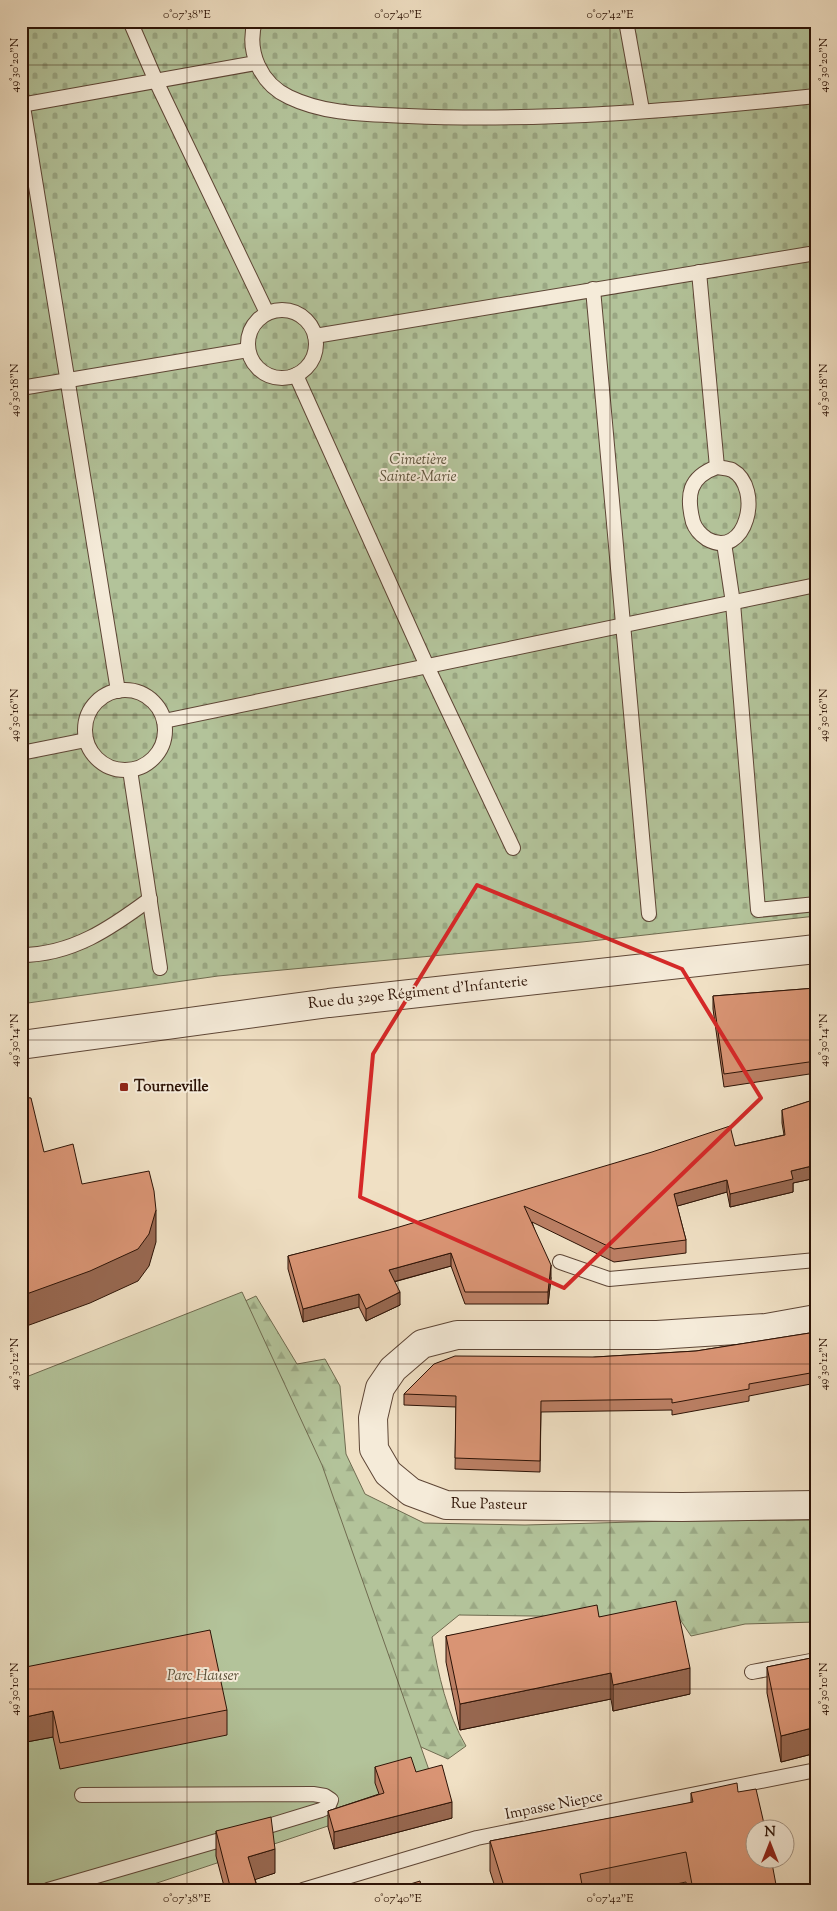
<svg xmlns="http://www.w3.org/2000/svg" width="837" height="1911" font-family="'Sorts Mill Goudy',serif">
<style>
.forest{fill:url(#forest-firs);stroke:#706b50}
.cemetery{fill:url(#cemetery-stones);stroke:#706b50}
.park{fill:#b3c39a;stroke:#706b50}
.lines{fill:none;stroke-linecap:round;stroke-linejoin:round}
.service-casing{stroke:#5e4636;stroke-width:16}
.minor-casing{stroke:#5e4636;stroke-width:30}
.tertiary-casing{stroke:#5e4636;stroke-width:30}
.service{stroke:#f5ebd9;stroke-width:14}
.minor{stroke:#f5ebd9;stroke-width:28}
.tertiary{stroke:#f5ebd9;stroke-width:28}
.wall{fill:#bb7f64;stroke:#2d1306}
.shaded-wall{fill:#986851;stroke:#2d1306}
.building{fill:#d99474;stroke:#2d1306}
.marked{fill:none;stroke:#d62828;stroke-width:4;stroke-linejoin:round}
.ticks{fill:none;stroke:#2d1306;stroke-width:1;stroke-opacity:0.45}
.poi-dot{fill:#8f2418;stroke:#f5ebd9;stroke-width:2}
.labels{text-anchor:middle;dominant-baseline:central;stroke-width:4;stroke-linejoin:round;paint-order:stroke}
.park-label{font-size:15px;font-style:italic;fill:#5c513a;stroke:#f5ebd9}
.street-label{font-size:15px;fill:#2d1306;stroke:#f5ebd9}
.poi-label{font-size:15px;font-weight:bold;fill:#2d1306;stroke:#f5ebd9;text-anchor:start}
.neatline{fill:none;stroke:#2d1306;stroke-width:2}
.ticks-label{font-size:12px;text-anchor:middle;fill:#2d1306}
</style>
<defs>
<pattern id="forest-firs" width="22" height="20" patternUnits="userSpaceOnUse" patternTransform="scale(1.25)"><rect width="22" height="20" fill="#b3c39a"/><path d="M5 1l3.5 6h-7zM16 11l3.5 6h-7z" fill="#9aa783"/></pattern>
<pattern id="cemetery-stones" width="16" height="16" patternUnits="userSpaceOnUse" patternTransform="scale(1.25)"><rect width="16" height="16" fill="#b3c39a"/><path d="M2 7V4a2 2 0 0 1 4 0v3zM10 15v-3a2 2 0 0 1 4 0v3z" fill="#9aa783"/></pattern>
</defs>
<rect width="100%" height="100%" fill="#f0e0c4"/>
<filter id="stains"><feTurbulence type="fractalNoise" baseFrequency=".004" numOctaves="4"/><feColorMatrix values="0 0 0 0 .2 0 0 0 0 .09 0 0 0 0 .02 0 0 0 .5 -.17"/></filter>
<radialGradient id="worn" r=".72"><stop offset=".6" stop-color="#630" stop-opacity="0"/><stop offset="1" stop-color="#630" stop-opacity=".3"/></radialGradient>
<path class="forest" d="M256,1296l41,68 28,-5 15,27 6,68 19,40 59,29 101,2 145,-4 146,-1v102l-71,2 -54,12 -12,-18 -220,-3 -27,22c6,37 15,77 34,109l-18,13 -45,-20 -173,-431z"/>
<polygon class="cemetery" points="21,21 816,21 816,916 582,942 218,976 21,1004"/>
<polygon class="park" points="242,1292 322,1465 436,1790 136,1890 21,1890 21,1379"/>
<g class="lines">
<g class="service-casing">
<g id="service">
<polyline points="130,21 156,81 267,313"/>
<path d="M255,21c-9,31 6,63 34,76 37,18 79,17 119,19 135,6 273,-6 408,-20"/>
<polyline points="626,21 642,110"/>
<polyline points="21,94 118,691"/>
<polyline points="21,105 256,63"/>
<polyline points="699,272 717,467"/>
<polyline points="593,289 649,914"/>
<circle cx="282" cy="344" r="34"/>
<polyline points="315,336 816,253"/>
<polyline points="296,375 427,666 513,848"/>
<polyline points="21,388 248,350"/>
<path d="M717,467c4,1 10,1 15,3 32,18 14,91 -25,69 -6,-4 -12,-11 -14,-17 -7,-27 -4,-45 24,-55z"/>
<polyline points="724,543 733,603 758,910 816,904"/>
<circle cx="125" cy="730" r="40"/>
<polyline points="164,721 816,585"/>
<polyline points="21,753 86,740"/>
<polyline points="130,770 160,968"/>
<path d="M21,955c51,0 90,-27 129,-56"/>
<polyline points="560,1262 609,1279 816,1260"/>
<polyline points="752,1672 816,1660"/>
<polyline points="82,1795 313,1794 325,1796 331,1800 328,1807 321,1810 255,1830"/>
<polyline points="48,1890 234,1836"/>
<polyline points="303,1890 477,1838 816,1770"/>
</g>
</g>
<g class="minor-casing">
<polyline id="minor" points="816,1319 766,1328 657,1335 457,1335 422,1344 393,1369 380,1388 373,1418 374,1449 388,1473 411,1492 446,1505 682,1507 816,1505"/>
</g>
<g class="tertiary-casing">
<polyline id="tertiary" points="21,1045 329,1003 816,949"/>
</g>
<use href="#service" class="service"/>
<use href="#minor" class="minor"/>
<use href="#tertiary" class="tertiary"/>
</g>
<g class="wall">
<polygon points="816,988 816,1073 724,1087 713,1009 713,996"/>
<polygon points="816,1099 816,1178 793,1183 793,1192 730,1207 727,1192 677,1206 686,1240 686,1253 614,1262 532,1222 551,1278 548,1304 465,1304 451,1266 394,1282 400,1305 366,1321 359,1307 303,1322 288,1269 288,1256 735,1146 784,1135 782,1123 782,1110"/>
<polygon points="816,1332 816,1383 749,1396 749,1401 672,1415 672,1410 541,1412 540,1472 455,1469 456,1407 404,1405 404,1394 595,1357 696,1351"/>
<polygon points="599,1617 690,1694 613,1711 611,1699 460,1730 446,1662 446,1636"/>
<polygon points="816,1657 816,1753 781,1762 767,1693 767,1667"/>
<polygon points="21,1668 227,1710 227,1735 60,1769 53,1737 21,1743"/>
<polygon points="375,1767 416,1772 452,1818 334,1849 328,1827 328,1811 379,1794 375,1783"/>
<polygon points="738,1792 777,1890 687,1890 686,1882 647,1890 496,1890 490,1871 490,1841 691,1803 691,1793"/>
<polygon points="216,1831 275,1873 255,1879 258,1890 225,1890 216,1856"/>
</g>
<g class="shaded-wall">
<polygon points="816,1165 816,1178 793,1183 793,1192 730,1207 730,1194 791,1171"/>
<polygon points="727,1180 727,1192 674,1207 674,1194"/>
<polygon points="156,1210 156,1242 149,1266 138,1281 90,1303 21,1328 21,1296"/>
<polygon points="451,1253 451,1266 389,1283 389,1270"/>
<polygon points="551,1265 551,1278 548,1304 548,1292"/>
<polygon points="400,1292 400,1305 366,1321 366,1309"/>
<polygon points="359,1294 359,1307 303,1322 303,1309"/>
<polygon points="690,1668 690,1694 613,1711 613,1685"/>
<polygon points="611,1673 611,1699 460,1730 460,1704"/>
<polygon points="53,1711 53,1737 21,1743 21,1718"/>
<polygon points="816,1727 816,1753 781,1762 781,1736"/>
<polygon points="452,1802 452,1818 334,1849 334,1832"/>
<polygon points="275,1849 275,1873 248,1882 248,1857"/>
</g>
<g class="building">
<polygon points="816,988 816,1061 724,1074 713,996"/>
<polygon points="21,1097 31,1098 44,1152 73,1144 82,1184 149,1171 154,1191 156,1210 149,1234 138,1249 90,1271 21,1296"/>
<polygon points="816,1099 816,1165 791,1171 793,1179 730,1194 727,1180 674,1194 686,1240 614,1249 524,1206 551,1265 548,1292 465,1292 451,1253 389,1270 400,1292 366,1309 359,1294 303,1309 288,1256 389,1230 652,1152 730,1126 735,1146 785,1135 782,1110"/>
<polygon points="816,1332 816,1372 749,1384 749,1389 672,1403 672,1399 541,1401 540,1461 455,1458 456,1396 404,1394 434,1364 455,1356 595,1357 696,1351"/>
<polygon points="676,1601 690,1668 613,1685 611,1673 460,1704 446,1636 597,1605 599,1617"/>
<polygon points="210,1630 227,1710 60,1743 53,1711 21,1718 21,1668"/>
<polygon points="816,1657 816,1727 781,1736 767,1667"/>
<polygon points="411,1757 416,1772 442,1765 452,1802 334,1832 328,1811 384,1793 375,1767"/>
<polygon points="737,1783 738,1792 756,1789 765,1828 754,1828 754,1858 771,1858 777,1890 693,1890 686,1852 580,1874 583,1890 505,1890 490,1841 693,1802 691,1793"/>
<polygon points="271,1817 275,1849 248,1857 258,1890 231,1890 216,1831"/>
<polygon points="420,1881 422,1890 391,1890"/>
<polygon points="378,1887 379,1890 369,1890"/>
</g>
<path class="marked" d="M477,885l205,84 79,129 -197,190 -204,-91 13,-143z"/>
<path class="ticks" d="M187,21v1869M398,21v1869M610,21v1869M21,65h795M21,390h795M21,715h795M21,1040h795M21,1364h795M21,1689h795"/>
<rect class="poi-dot" x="119" y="1082" width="10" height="10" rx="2.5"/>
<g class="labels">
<g class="park-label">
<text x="418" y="460">Cimetière<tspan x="418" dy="17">Sainte-Marie</tspan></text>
<text x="203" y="1676">Parc Hauser</text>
</g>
<g class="street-label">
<text transform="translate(418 993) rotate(-6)">Rue du 329e Régiment d'Infanterie</text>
<text transform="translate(489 1505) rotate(1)">Rue Pasteur</text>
<text transform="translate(554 1806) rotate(-11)">Impasse Niepce</text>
</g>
<g class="poi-label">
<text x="134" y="1087">Tourneville</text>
</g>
</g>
<rect width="837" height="1911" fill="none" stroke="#f0e0c4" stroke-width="55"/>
<g transform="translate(770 1844)"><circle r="24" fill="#f5ebd9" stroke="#a59585"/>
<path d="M0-4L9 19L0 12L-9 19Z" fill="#8f2418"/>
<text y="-8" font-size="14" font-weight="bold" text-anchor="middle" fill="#2d1306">N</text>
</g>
<rect x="28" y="28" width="782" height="1856" class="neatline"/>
<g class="ticks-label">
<text x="187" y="18">0°07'38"E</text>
<text x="398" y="18">0°07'40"E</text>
<text x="610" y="18">0°07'42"E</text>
<text transform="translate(14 65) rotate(-90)" y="4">49°30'20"N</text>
<text transform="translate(823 65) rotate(-90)" y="4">49°30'20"N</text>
<text transform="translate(14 390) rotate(-90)" y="4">49°30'18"N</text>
<text transform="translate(823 390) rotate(-90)" y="4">49°30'18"N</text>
<text transform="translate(14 715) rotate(-90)" y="4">49°30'16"N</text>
<text transform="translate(823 715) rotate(-90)" y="4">49°30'16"N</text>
<text transform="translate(14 1040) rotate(-90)" y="4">49°30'14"N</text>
<text transform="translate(823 1040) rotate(-90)" y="4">49°30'14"N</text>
<text transform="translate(14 1364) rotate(-90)" y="4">49°30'12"N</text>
<text transform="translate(823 1364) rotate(-90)" y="4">49°30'12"N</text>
<text transform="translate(14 1689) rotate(-90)" y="4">49°30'10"N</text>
<text transform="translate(823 1689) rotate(-90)" y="4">49°30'10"N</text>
<text x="187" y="1902">0°07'38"E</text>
<text x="398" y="1902">0°07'40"E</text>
<text x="610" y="1902">0°07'42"E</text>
</g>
<rect width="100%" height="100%" filter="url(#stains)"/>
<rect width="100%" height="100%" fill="url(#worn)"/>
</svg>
